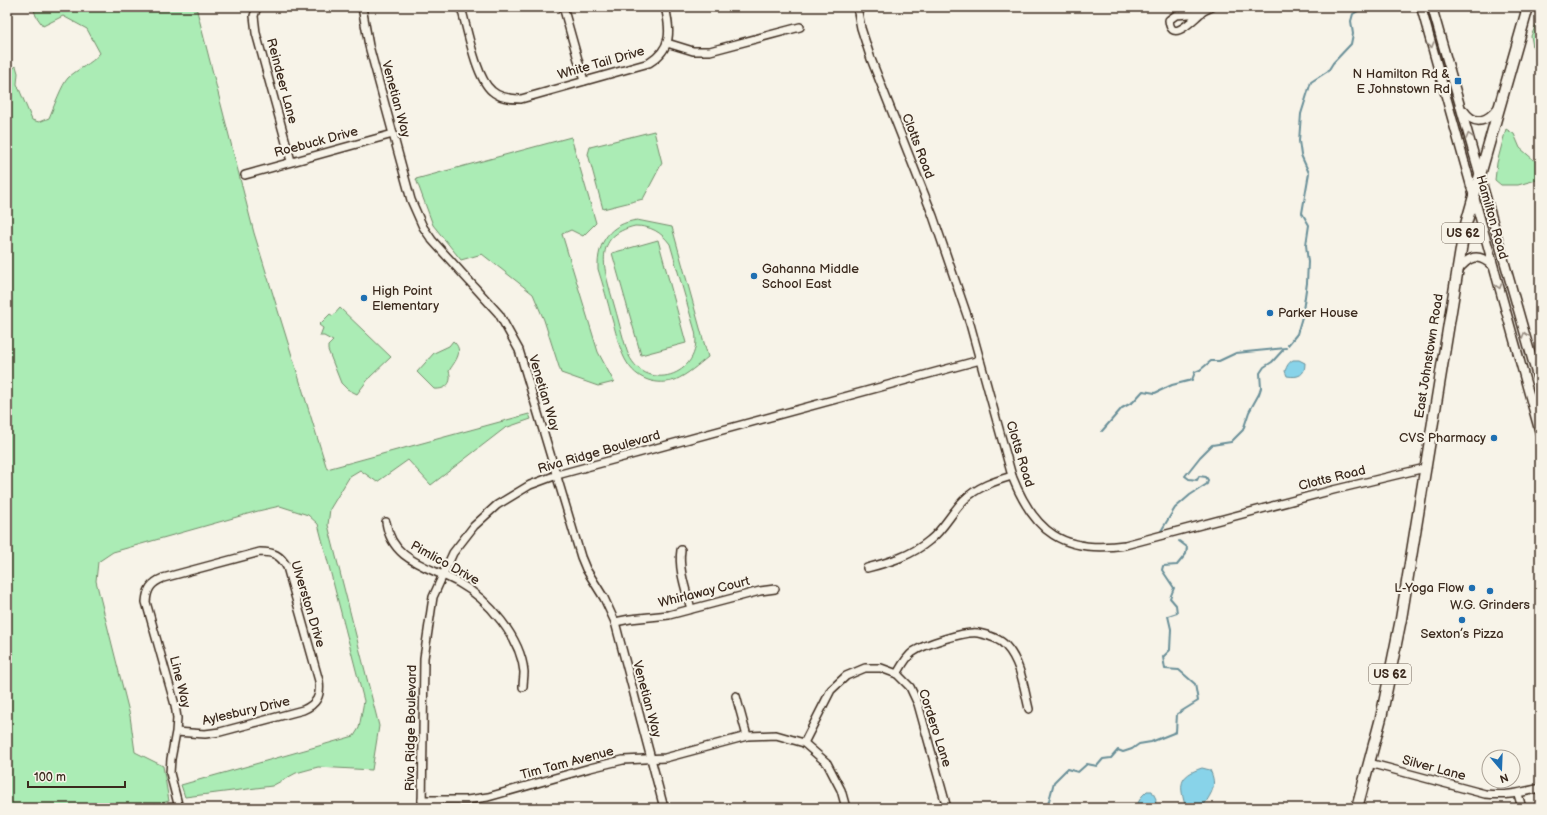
<svg xmlns="http://www.w3.org/2000/svg" width="1547" height="815" font-family="'Balsamiq Sans',sans-serif">
<style>
.green{fill:#abecb5;stroke:#738b6a;fill-rule:evenodd}
.water{fill:#88d3e9;stroke:#698f98}
.lines{fill:none;stroke-linecap:round;stroke-linejoin:round}
.stream{stroke:#698f98;stroke-width:2}
.minor-casing{stroke:#3b2a1e;stroke-width:10}
.major-casing{stroke:#3b2a1e;stroke-width:11}
.highway-casing{stroke:#3b2a1e;stroke-width:13}
.minor{stroke:#f7f3e8;stroke-width:7}
.major{stroke:#f7f3e8;stroke-width:8}
.highway{stroke:#f7f3e8;stroke-width:10}
.oneway{stroke:#998e83}
.poi-dot{fill:#1f6fb2;stroke:#f7f3e8;stroke-width:1.5}
.labels{text-anchor:middle;dominant-baseline:central;stroke-width:4;stroke-linejoin:round;paint-order:stroke}
.shield{fill:#f7f3e8;stroke:#73665b;stroke-width:1}
.shield-label{font-size:12px;font-weight:bold;fill:#3b2a1e}
.street-label{font-size:13px;fill:#3b2a1e;stroke:#f7f3e8}
.poi-label{font-size:13px;fill:#3b2a1e;stroke:#f7f3e8;text-anchor:end}
</style>
<rect width="100%" height="100%" fill="#f7f3e8"/>
<filter id="ink" filterUnits="userSpaceOnUse"><feTurbulence type="fractalNoise" baseFrequency=".025" numOctaves="2"/><feDisplacementMap in="SourceGraphic" scale="8" xChannelSelector="R" yChannelSelector="G"/><feConvolveMatrix kernelMatrix="1 2 1 2 8 2 1 2 1" color-interpolation-filters="sRGB"/></filter>
<g filter="url(#ink)">
<g class="green">
<path d="M33,7h163l58,226 73,236 202,-55 2,5 -26,9 -74,57 -23,-25 -31,22 -17,-12 -10,6 -20,33 -2,16 51,201 -7,44 -54,-3 -22,6 -24,13 -87,11 -4,-12 173,-49 5,-8 5,-27 -46,-177 -10,-9 -28,-9 -22,5 -145,41 -15,10 -2,19 34,135 5,36 28,14 6,35 -24,7h-138v-734l9,-8 2,7 -1,11 15,36 7,2 10,-4c4,-9 13,-34 19,-40 10,-10 23,-13 32,-25l-13,-24 -24,-13 -20,10 -7,-10z"/>
<polygon points="1540,16 1540,45 1533,47 1531,36"/>
<polygon points="1506,129 1514,134 1520,148 1535,161 1540,162 1540,179 1518,185 1501,185 1495,180 1497,163"/>
<polygon points="654,131 662,163 643,199 603,209 588,154 590,147"/>
<polygon points="571,137 596,223 583,236 571,230 562,234 598,352 614,382 598,386 561,373 544,320 533,294 482,254 461,260 433,225 416,179"/>
<path d="M637,220l35,7 36,130c-10,8 -21,18 -33,23 -9,3 -18,3 -27,0 -26,-9 -29,-38 -36,-61 -4,-17 -9,-34 -14,-50 -1,-27 12,-45 39,-49zM635,226c16,0 26,6 35,18l25,87c9,46 -52,64 -68,20 -5,-16 -9,-33 -14,-50 -9,-32 -21,-65 22,-75z"/>
<polygon points="658,240 686,343 641,355 612,253"/>
<polygon points="340,308 391,357 370,377 357,394 347,389 341,383 328,350 328,346 333,341 324,336 320,336 323,328 319,325 330,314 333,316"/>
<path d="M453,341c12,10 2,20 -4,30 4,12 -3,19 -15,18l-17,-17 17,-19 15,-7z"/>
</g>
<g class="water">
<path d="M1293,360h6l6,3c0,12 -6,15 -18,13l-2,-5c2,-5 3,-8 8,-11z"/>
<path d="M1202,768l8,2c8,16 1,24 -8,38h-16c-7,-23 -8,-32 16,-40z"/>
<polygon points="1147,791 1152,791 1156,799 1155,808 1135,808 1142,796"/>
</g>
<g class="lines">
<g class="stream">
<polyline points="1288,345 1297,334 1302,317 1307,283 1308,262 1306,245 1309,225 1302,213 1309,173 1301,155 1299,141 1301,114 1311,82 1328,71 1333,63 1351,44 1353,34 1351,21 1353,14 1358,11 1359,7"/>
<polyline points="1102,431 1122,408 1133,402 1143,391 1155,393 1172,385 1192,380 1195,372 1200,370 1211,361 1219,361 1236,353 1286,348"/>
<polyline points="1161,531 1175,508 1190,495 1207,484 1208,480 1206,477 1199,476 1197,480 1189,479 1185,476 1200,457 1212,445 1231,442 1243,430 1249,412 1259,394 1261,388 1260,373 1264,367 1272,362 1283,350"/>
<polyline points="1047,808 1054,782 1067,769 1078,772 1087,764 1097,766 1103,759 1111,758 1118,750 1123,752 1132,749 1139,744 1151,742 1176,732 1177,714 1198,701 1195,684 1179,670 1165,669 1163,657 1170,650 1171,629 1168,616 1177,613 1176,605 1170,598 1174,588 1162,570 1163,566 1177,565 1186,554 1187,547 1179,541"/>
</g>
<g class="minor-casing">
<g id="minor">
<polyline points="257,7 254,16 256,33 291,161"/>
<polyline points="362,7 369,46 411,200 423,227 432,240 499,314 519,350 581,557 586,569 604,598 615,622 664,808"/>
<path d="M461,7c6,21 15,71 31,84 8,7 18,8 29,8l128,-36c23,-14 22,-32 16,-56"/>
<path d="M857,7l4,21 10,31 62,157 37,108 42,152c22,56 51,78 113,69l208,-55 92,-22"/>
<polyline points="564,10 584,81"/>
<path d="M1201,13l-25,2 -7,5c2,25 25,-2 32,-7 3,-3 7,-4 11,-6"/>
<polyline points="667,43 693,51 710,51 800,27"/>
<polyline points="245,175 393,134"/>
<path d="M386,522c6,40 43,44 73,61 29,16 62,55 65,89 0,5 -1,10 -1,15"/>
<path d="M681,550c-3,19 5,40 10,59"/>
<path d="M867,568c23,-6 44,-12 63,-28 14,-11 21,-27 34,-40 13,-13 31,-19 48,-24"/>
<polyline points="615,622 630,619 669,615 760,591 775,589"/>
<path d="M897,674c4,-7 9,-17 16,-22 12,-8 52,-21 65,-19 10,2 22,6 28,13 15,16 18,43 23,63"/>
<polyline points="736,696 747,736"/>
<path d="M176,732l29,2 15,-2 83,-22c14,-6 18,-14 16,-29l-32,-114c-7,-12 -13,-15 -27,-15l-97,26c-12,5 -16,11 -17,24l29,103 2,13 -1,14 -5,27 -1,14 9,35"/>
<polyline points="804,743 831,690 846,676 865,668 881,668 897,674 910,687 918,704 947,808"/>
<path d="M1369,763l116,31c22,2 34,-1 55,-6"/>
<polyline points="1518,794 1522,808"/>
<polyline points="422,800 467,800 488,797 590,768 623,760 665,758 747,736 776,735 804,743 827,763 841,790 846,808"/>
<polyline points="422,808 424,658 433,597 453,553 474,526 497,505 530,485 557,475 980,360"/>
</g>
</g>
<g class="major-casing">
<g id="major">
<polyline points="1421,7 1540,433"/>
<polyline points="1432,7 1540,387"/>
<path d="M1464,111c11,16 24,10 34,-3"/>
<path d="M1457,271c12,-15 21,-19 36,-5"/>
</g>
</g>
<g class="highway-casing">
<polyline id="highway" points="1357,808 1381,718 1401,619 1464,231 1528,7"/>
</g>
<use href="#minor" class="minor"/>
<use href="#major" class="major"/>
<use href="#highway" class="highway"/>
</g>
<defs><path id="oneway-chevron" d="M-2-3.5L2.5 0L-2 3.5" fill="none" stroke-width="1.6" stroke-linecap="round" stroke-linejoin="round"/></defs>
<g class="oneway">
<use href="#oneway-chevron" transform="translate(1431 45) rotate(74)"/>
<use href="#oneway-chevron" transform="translate(1469 136) rotate(-106)"/>
<use href="#oneway-chevron" transform="translate(1499 286) rotate(74)"/>
<use href="#oneway-chevron" transform="translate(1525 335) rotate(-106)"/>
</g>
</g>
<g class="poi-dot">
<rect x="1454" y="77" width="8" height="8" rx="2"/>
<circle cx="754" cy="276" r="4"/>
<circle cx="364" cy="298" r="4"/>
<circle cx="1270" cy="313" r="4"/>
<circle cx="1494" cy="438" r="4"/>
<circle cx="1472" cy="588" r="4"/>
<circle cx="1490" cy="591" r="4"/>
<circle cx="1462" cy="620" r="4"/>
</g>
<g class="labels">
<g class="shield">
<rect x="1442" y="223" width="42" height="20" rx="3"/>
<rect x="1369" y="664" width="42" height="20" rx="3"/>
</g>
<g class="shield-label">
<text x="1463" y="233">US 62</text>
<text x="1390" y="674">US 62</text>
</g>
<g class="street-label">
<text transform="translate(601 63) rotate(-16)">White Tail Drive</text>
<text transform="translate(282 81) rotate(75)">Reindeer Lane</text>
<text transform="translate(396 99) rotate(75)">Venetian Way</text>
<text transform="translate(316 142) rotate(-15)">Roebuck Drive</text>
<text transform="translate(918 146) rotate(69)">Clotts Road</text>
<text transform="translate(1492 217) rotate(74)">Hamilton Road</text>
<text transform="translate(1429 356) rotate(-81)">East Johnstown Road</text>
<text transform="translate(544 393) rotate(73)">Venetian Way</text>
<text transform="translate(599 452) rotate(-16)">Riva Ridge Boulevard</text>
<text transform="translate(1020 454) rotate(73)">Clotts Road</text>
<text transform="translate(1332 478) rotate(-14)">Clotts Road</text>
<text transform="translate(445 563) rotate(29)">Pimlico Drive</text>
<text transform="translate(704 592) rotate(-14)">Whirlaway Court</text>
<text transform="translate(308 604) rotate(73)">Ulverston Drive</text>
<text transform="translate(180 682) rotate(76)">Line Way</text>
<text transform="translate(647 699) rotate(75)">Venetian Way</text>
<text transform="translate(246 711) rotate(-13)">Aylesbury Drive</text>
<text transform="translate(411 728) rotate(-89)">Riva Ridge Boulevard</text>
<text transform="translate(935 728) rotate(72)">Cordero Lane</text>
<text transform="translate(567 763) rotate(-15)">Tim Tam Avenue</text>
<text transform="translate(1434 768) rotate(15)">Silver Lane</text>
</g>
<g class="poi-label">
<text x="1450" y="74">N Hamilton Rd &amp;<tspan x="1450" dy="15">E Johnstown Rd</tspan></text>
<text x="762" y="269" text-anchor="start">Gahanna Middle<tspan x="762" dy="15">School East</tspan></text>
<text x="372" y="291" text-anchor="start">High Point<tspan x="372" dy="15">Elementary</tspan></text>
<text x="1278" y="313" text-anchor="start">Parker House</text>
<text x="1486" y="438">CVS Pharmacy</text>
<text x="1464" y="588">L-Yoga Flow</text>
<text x="1490" y="605" text-anchor="middle">W.G. Grinders</text>
<text x="1462" y="634" text-anchor="middle">Sexton’s Pizza</text>
</g>
</g>
<rect width="1547" height="815" fill="none" stroke="#f7f3e8" stroke-width="24"/>
<rect x="12" y="12" width="1523" height="791" fill="none" stroke="#3b2a1e" stroke-width="1.5" filter="url(#ink)"/>
<g transform="translate(1501 769) rotate(161)"><circle r="19" fill="#f7f3e8" stroke="#aca397"/>
<path d="M0-3L7 15L0 10L-7 15Z" fill="#1f6fb2"/>
<text y="-6" font-size="11" font-weight="bold" text-anchor="middle" fill="#3b2a1e">N</text>
</g>
<path d="M28 781v6h97v-6" fill="none" stroke="#3b2a1e" stroke-width="2"/>
<text x="34" y="781" font-size="12" fill="#3b2a1e" stroke="#f7f3e8" stroke-width="3" paint-order="stroke">100 m</text>
</svg>
